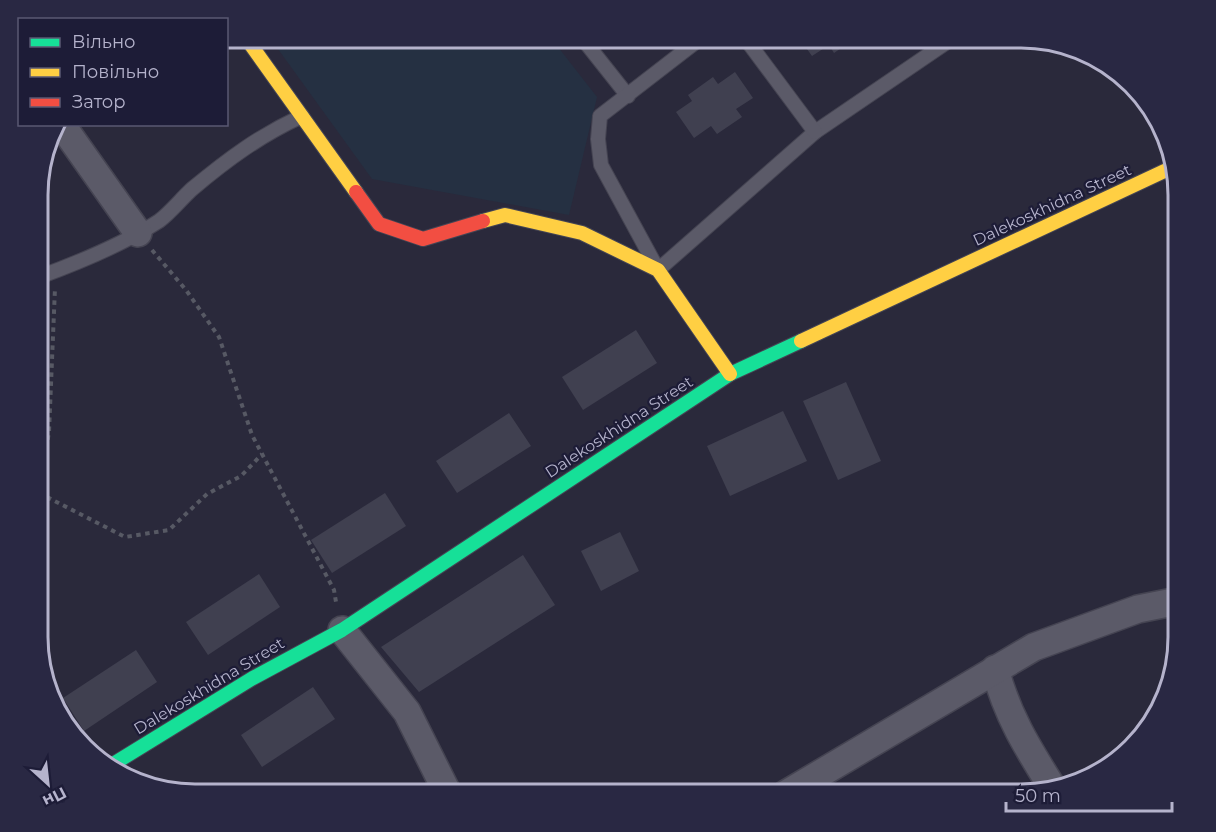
<svg xmlns="http://www.w3.org/2000/svg" width="1216" height="832" font-family="Montserrat,sans-serif">
<style>
.green{fill:#253042}
.building{fill:#404050}
.lines{fill:none;stroke-linecap:round;stroke-linejoin:round}
.lane-casing{stroke:#454452;stroke-width:16}
.street-casing{stroke:#454452;stroke-width:30}
.fast-casing{stroke:#454554;stroke-width:16}
.slow-casing{stroke:#454554;stroke-width:16}
.jam-casing{stroke:#454554;stroke-width:16}
.path{stroke:#575964;stroke-width:4;stroke-dasharray:4.5 4.5;stroke-linecap:butt}
.lane{stroke:#5b5a68;stroke-width:14}
.street{stroke:#5b5a68;stroke-width:27}
.fast{stroke:#16e098;stroke-width:14}
.slow{stroke:#ffcf43;stroke-width:14}
.jam{stroke:#f24e42;stroke-width:14}
.labels{text-anchor:middle;dominant-baseline:central;stroke-width:4.5;stroke-linejoin:round;paint-order:stroke}
.street-label{font-size:16px;fill:#b5b3cc;stroke:#1d1c37}
.rim{fill:none;stroke:#b5b3cc;stroke-width:3}
</style>
<rect width="100%" height="100%" fill="#2a293b"/>
<polygon class="green" points="270,38 551,38 597,97 569,215 372,179"/>
<g class="building">
<polygon points="799,38 856,38 834,53 829,45 812,56"/>
<polygon points="735,72 753,98 736,109 742,117 717,134 711,126 694,138 676,112 692,101 688,95 713,77 718,84"/>
<polygon points="636,330 657,363 583,410 562,377"/>
<polygon points="846,382 881,461 838,480 803,401"/>
<polygon points="783,411 807,461 730,496 707,446"/>
<polygon points="509,413 531,446 457,493 436,461"/>
<polygon points="385,493 406,526 332,573 311,540"/>
<polygon points="620,532 639,571 601,591 581,551"/>
<polygon points="523,555 555,605 419,692 381,647"/>
<polygon points="259,574 280,607 208,655 186,622"/>
<polygon points="136,650 157,682 84,731 63,698"/>
<polygon points="313,687 335,719 262,767 241,735"/>
</g>
<g class="lines">
<g class="lane-casing">
<g id="lane">
<polyline points="582,38 628,96"/>
<polyline points="701,38 600,116 598,139 601,165 658,270 815,132 953,38"/>
<polyline points="745,38 815,132"/>
<path d="M39,277c41,-15 83,-32 120,-56 12,-9 22,-22 33,-32 36,-30 67,-53 110,-73"/>
</g>
</g>
<g class="street-casing">
<g id="street">
<polyline points="61,124 138,233"/>
<polyline points="342,630 407,712 448,794"/>
<path d="M995,669c12,46 32,78 57,118"/>
<polyline points="786,794 1034,647 1138,609 1178,601"/>
</g>
</g>
<g class="fast-casing">
<polyline id="fast" points="110,766 253,678 342,630 730,374 801,341"/>
</g>
<g class="slow-casing">
<g id="slow">
<polyline points="246,38 356,192"/>
<polyline points="483,221 505,215 582,233 658,270 730,374"/>
<polyline points="801,341 1173,167"/>
</g>
</g>
<g class="jam-casing">
<polyline id="jam" points="356,192 379,224 423,239 483,221"/>
</g>
<g class="path">
<polyline points="152,250 186,290 219,337 252,435 334,590 336,602"/>
<polyline points="39,493 125,537 169,530 207,494 241,476 262,454"/>
<polyline points="39,493 49,432 55,288"/>
</g>
<use href="#lane" class="lane"/>
<use href="#street" class="street"/>
<use href="#fast" class="fast"/>
<use href="#slow" class="slow"/>
<use href="#jam" class="jam"/>
</g>
<g class="labels">
<g class="street-label">
<text transform="translate(1052 205) rotate(-25)">Dalekoskhidna Street</text>
<text transform="translate(619 427) rotate(-33)">Dalekoskhidna Street</text>
<text transform="translate(209 686) rotate(-31)">Dalekoskhidna Street</text>
</g>
</g>
<path d="M0 0H1216V832H0ZM195 48H1021A147 147 0 0 1 1168 195V637A147 147 0 0 1 1021 784H195A147 147 0 0 1 48 637V195A147 147 0 0 1 195 48Z" fill="#292843" fill-rule="evenodd"/>
<path class="rim" d="M195 48H1021A147 147 0 0 1 1168 195V637A147 147 0 0 1 1021 784H195A147 147 0 0 1 48 637V195A147 147 0 0 1 195 48Z"/>
<rect x="18" y="18" width="210" height="108" fill="#1d1c37" stroke="#5a5873" stroke-width="1.5"/>
<rect x="30" y="38" width="30" height="9" fill="#16e098" stroke="#5a5873" stroke-width="1.5"/>
<text x="72" y="48" font-size="18" fill="#b5b3cc">Вільно</text>
<rect x="30" y="68" width="30" height="9" fill="#ffcf43" stroke="#5a5873" stroke-width="1.5"/>
<text x="72" y="78" font-size="18" fill="#b5b3cc">Повільно</text>
<rect x="30" y="98" width="30" height="9" fill="#f24e42" stroke="#5a5873" stroke-width="1.5"/>
<text x="72" y="108" font-size="18" fill="#b5b3cc">Затор</text>
<g transform="translate(48 784) rotate(153)" stroke="#1d1c37" stroke-width="4.5" paint-order="stroke">
<path d="M0-4.5L10 22L0 15L-10 22Z" fill="#b5b3cc"/>
<text y="-9" font-size="16" font-weight="bold" text-anchor="middle" fill="#b5b3cc">Пн</text>
</g>
<path d="M1006 802v9h166v-9" fill="none" stroke="#b5b3cc" stroke-width="3"/>
<text x="1015" y="802" font-size="18" fill="#b5b3cc" stroke="#1d1c37" stroke-width="4.5" paint-order="stroke">50 m</text>
</svg>
